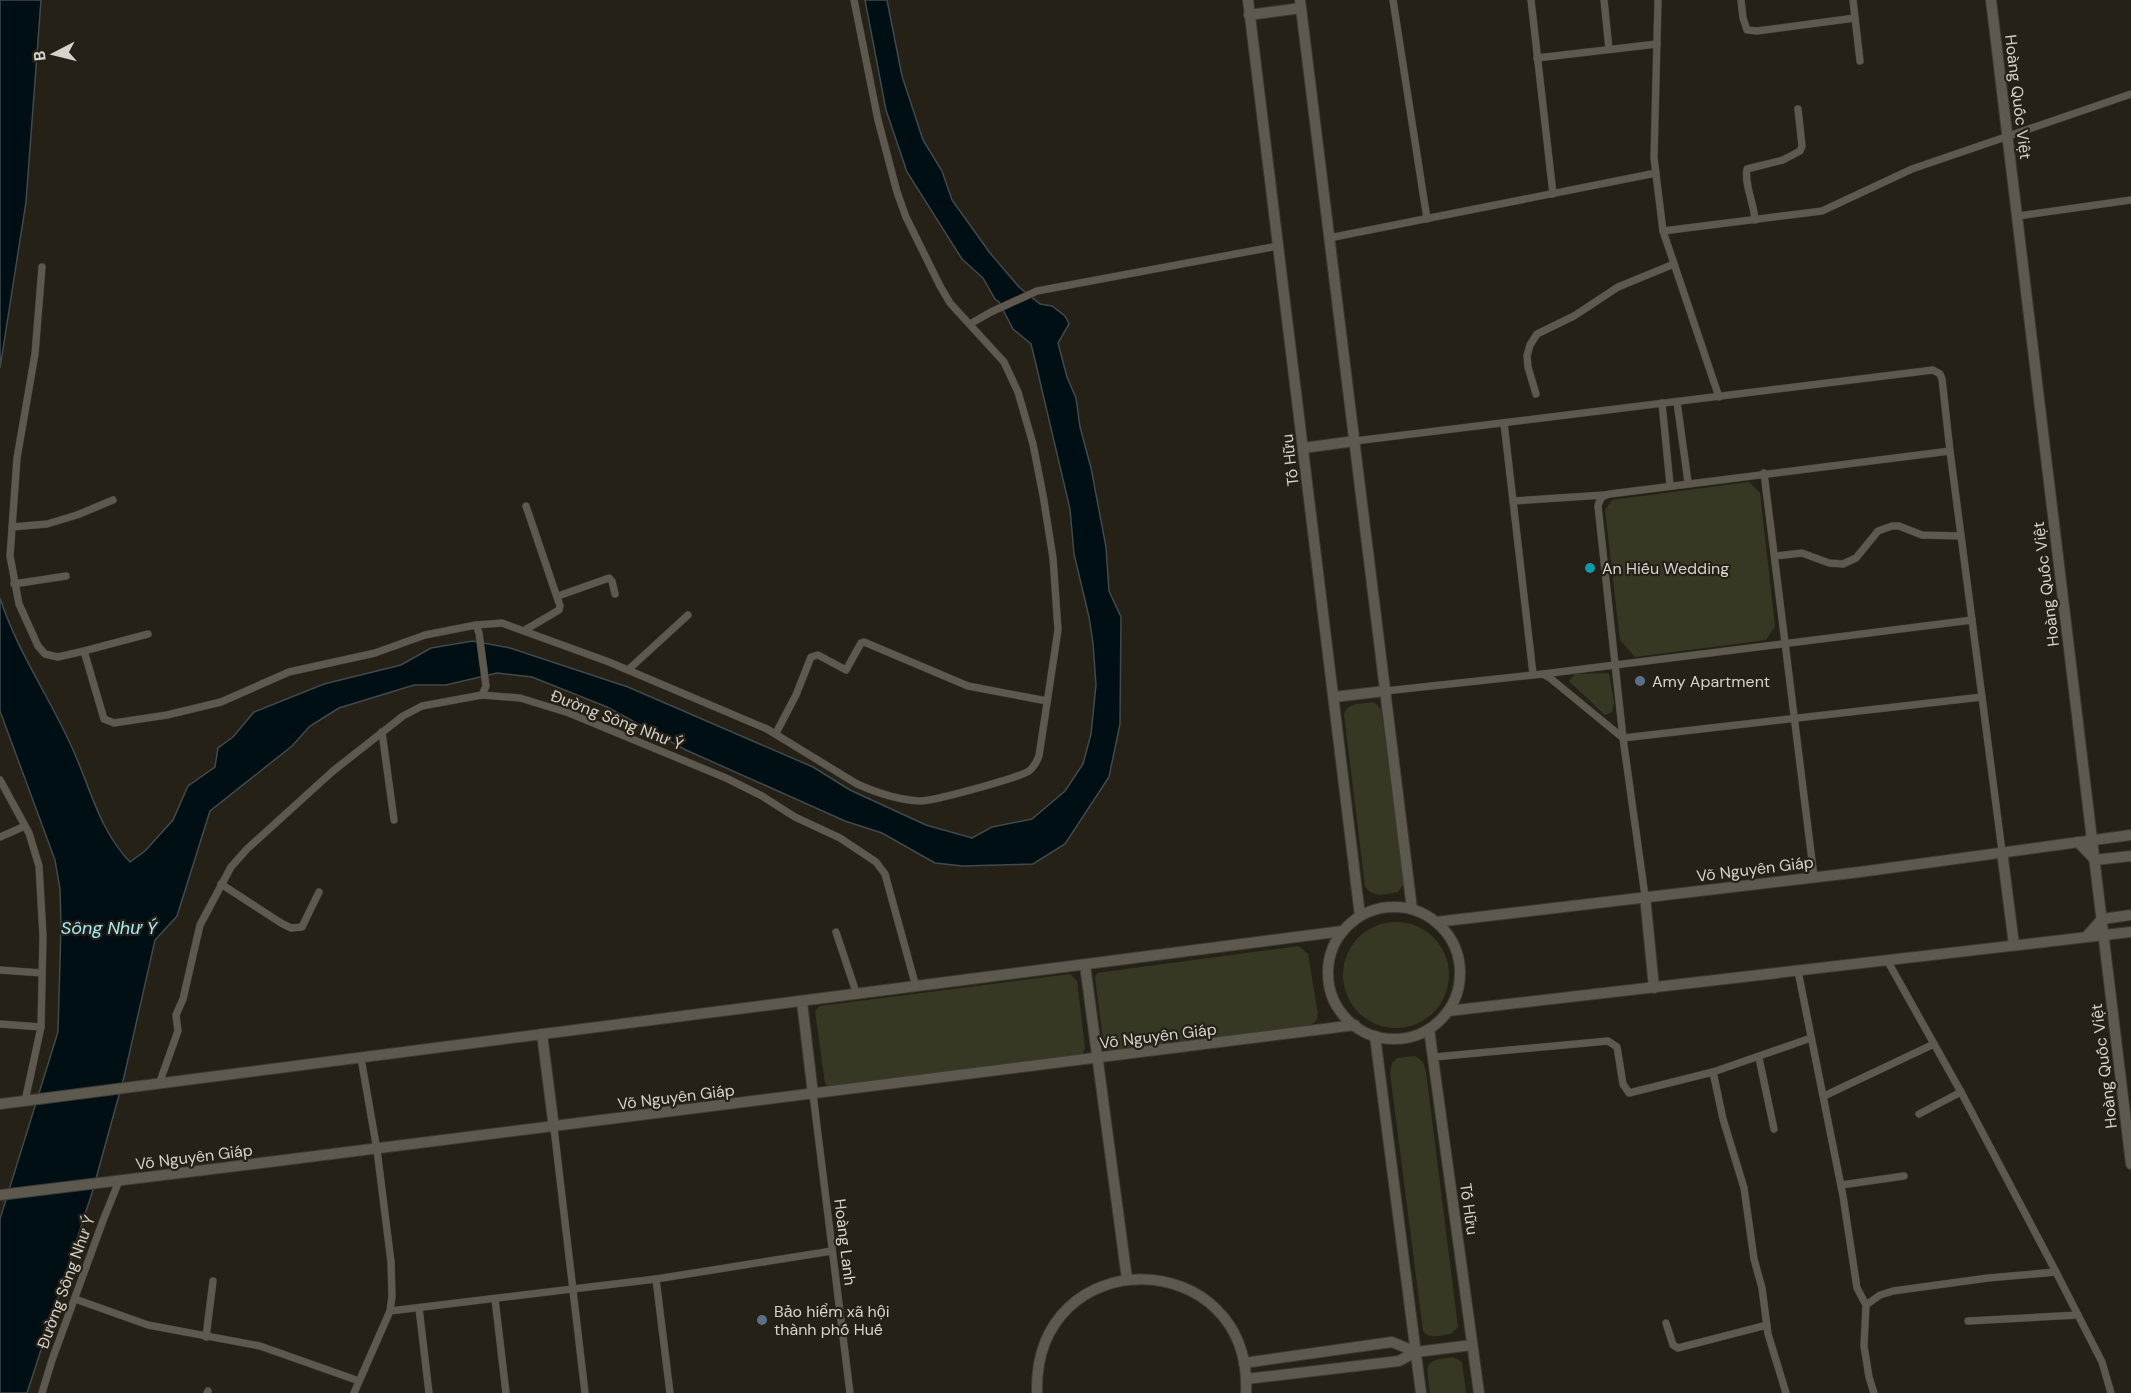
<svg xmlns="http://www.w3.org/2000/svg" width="2131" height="1393" font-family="'DM Sans',sans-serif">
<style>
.green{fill:#373824}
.water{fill:#000f14;stroke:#404a4c;stroke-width:1.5}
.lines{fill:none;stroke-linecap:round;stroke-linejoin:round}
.street-casing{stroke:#3e3a34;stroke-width:8}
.secondary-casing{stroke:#3e3a34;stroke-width:12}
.street{stroke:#5e594e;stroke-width:7}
.secondary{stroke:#5e594e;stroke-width:10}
.culture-dot{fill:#0f9aa8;stroke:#252117;stroke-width:2}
.service-dot{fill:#5c6f8a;stroke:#252117;stroke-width:2}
.labels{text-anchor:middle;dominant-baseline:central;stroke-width:4.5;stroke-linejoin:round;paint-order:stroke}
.street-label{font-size:16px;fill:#d6d3cd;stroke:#252117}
.poi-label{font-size:16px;fill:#d6d3cd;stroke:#252117;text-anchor:start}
.water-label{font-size:18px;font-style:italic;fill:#a5ebfb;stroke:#252117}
</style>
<rect width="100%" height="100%" fill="#252117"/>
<g class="green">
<polygon points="1749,482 1760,493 1775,626 1766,640 1635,657 1620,640 1605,510 1612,500"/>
<polygon points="1609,673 1614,703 1612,712 1605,715 1569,681 1575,674"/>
<path d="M1374,702l7,7 23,174 -6,9c-13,2 -25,7 -33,-6l-21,-172c4,-12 19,-10 30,-12z"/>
<circle cx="1396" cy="975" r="53"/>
<polygon points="1299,946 1308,954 1318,1014 1316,1021 1307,1028 1108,1052 1104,1048 1095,977 1097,973"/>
<polygon points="1070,974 1077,981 1085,1048 1083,1053 1079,1056 832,1088 825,1083 815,1011 820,1006"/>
<path d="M1415,1056l8,6 3,10 32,255 -7,7c-10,1 -21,6 -28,-3l-33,-258 2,-10 5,-5z"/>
<path d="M1453,1357l9,5 4,31h-36c-3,-29 -9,-32 23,-36z"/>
</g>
<g class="water">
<polygon points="0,0 41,0 26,202 0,368"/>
<path d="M865,0h22l15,76 21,64 19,31 10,29 38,53 29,34 21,17 12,2 13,10 4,8 -11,19 9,34 9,21 4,29 11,41 15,79 3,44 12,26 -1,107 -11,53 -44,67 -32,20 -70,2 -28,-3 -53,-30 -37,-12 -159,-71 -79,-43 -75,-30 -35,-4 -51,12h-32l-75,23 -29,18 -18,20 -82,65 -33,105 -22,24 -31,137 -32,116 -65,200h-27v-174l58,-187 3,-106 -1,-37 -5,-29 -55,-149v-113c16,50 46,94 68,141 21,42 29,89 62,123l15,-11 28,-31 15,-34 27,-19 3,-19 15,-11 21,-25 70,-28 77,-19 30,-17 42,-7 37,7 118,39 185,80 37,23 76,35 46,13 20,-11 40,-8 33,-28 18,-27 8,-30 5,-49 -3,-42 -4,-26 -15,-63 -4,-45 -36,-153 -3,-12 -18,-15 -14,-27 -4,-3 -12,-21 -21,-19 -55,-87 -21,-62z"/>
</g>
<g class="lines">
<g class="street-casing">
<g id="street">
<polyline points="1393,0 1427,219"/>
<polyline points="1531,0 1553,194"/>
<polyline points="1604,0 1609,49"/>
<polyline points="1658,0 1654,158 1663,231 1719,397"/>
<polyline points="1741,0 1743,18 1747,30 1757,31 1855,18"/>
<polyline points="1853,0 1860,61"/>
<polyline points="1537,58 1657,44"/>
<polyline points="2018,216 2131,200"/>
<path d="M1755,220c-1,-16 -11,-37 -8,-51l36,-9 17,-9 2,-5 -4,-37"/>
<polyline points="1663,231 1822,211 1912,169 2131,94"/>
<polyline points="1329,238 1656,173"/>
<path d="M42,267l-7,87 -18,104 -7,98 9,48 19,42 7,8 13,3 26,-6 20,68 10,4 53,-8 54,-13 68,-30 86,-19 50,-18 51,-10 26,-2 107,39 158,67 90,55c18,8 43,16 63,17 14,0 98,-23 109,-30 5,-4 8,-10 10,-15l19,-126 -5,-72 -10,-63 -10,-51 -15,-52 -14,-30 -54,-59 -10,-17 -34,-69 -9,-25 -19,-72 -24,-120"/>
<polyline points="970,324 991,312 1037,291 1278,246"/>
<polyline points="1536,394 1528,367 1527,356 1530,345 1537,334 1574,316 1618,287 1674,264"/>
<polyline points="1677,402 1688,482"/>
<polyline points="1662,403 1670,485"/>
<polyline points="1504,423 1533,674"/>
<polyline points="1355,441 1933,370 1940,374 1942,379 1950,451 2002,851"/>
<polyline points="1764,473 1814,877"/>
<polyline points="1513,501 1604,495"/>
<polyline points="12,527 47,524 77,515 113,500"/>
<polyline points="1775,556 1802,553 1829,563 1843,564 1856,558 1878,531 1892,526 1899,526 1922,535 1961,536"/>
<polyline points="14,584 66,576"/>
<polyline points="558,596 609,578 612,581 615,594"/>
<polyline points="476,625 479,633 486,686 482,695"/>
<polyline points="525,630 559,610 560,606 526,506"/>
<polyline points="84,651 148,634"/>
<polyline points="628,670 688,615"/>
<polyline points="1543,674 1972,620"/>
<polyline points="1385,691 1543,674 1550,678 1623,738 1982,697"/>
<polyline points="382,732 394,820"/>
<polyline points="776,733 796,695 811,657 818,655 846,670 861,643 864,642 968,686 1047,701"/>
<polyline points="0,780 29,833 39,866 43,936 41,1027 25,1101"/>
<polyline points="0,837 25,826"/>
<polyline points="221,884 281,923 291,928 302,927 319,892"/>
<path d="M1645,896l-22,-158 -25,-232c2,-8 5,-11 12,-12l340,-43"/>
<polyline points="836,932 857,995"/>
<polyline points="1887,960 1961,1092 2056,1272 2102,1362 2111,1393"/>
<polyline points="0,970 42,973"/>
<polyline points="1798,971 1843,1196 1857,1288 1866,1305 1864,1346 1869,1377 1874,1393"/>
<polyline points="0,1024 41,1027"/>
<polyline points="1434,1057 1608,1041 1617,1047 1623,1084 1629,1093 1713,1072 1811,1038"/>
<polyline points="1759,1058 1774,1129"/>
<polyline points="1713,1072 1723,1119 1744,1188 1754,1259 1762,1288 1768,1334 1786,1393"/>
<polyline points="159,1084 178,1031 176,1015 183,999 200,925 231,867 247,849 333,771 403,716 422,706 482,695 520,698 569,713 726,778 762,796 795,817 840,838 876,862 885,874 916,987"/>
<polyline points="813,1094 850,1393"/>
<polyline points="1824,1096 1934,1044"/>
<polyline points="1919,1114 1961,1092"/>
<polyline points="554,1128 585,1393"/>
<polyline points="1841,1185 1904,1176"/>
<polyline points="656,1279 670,1393"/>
<polyline points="75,1299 148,1325 260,1346 359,1381"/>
<polyline points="495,1299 506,1393"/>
<polyline points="1866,1305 1880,1295 1893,1291 1988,1278 2056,1272"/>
<polyline points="419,1308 429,1393"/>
<polyline points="390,1311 656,1279 832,1251"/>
<polyline points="1968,1321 2078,1315"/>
<polyline points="1666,1323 1673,1345 1678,1348 1767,1325"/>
<polyline points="206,1337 213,1281"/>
<polyline points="42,1393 52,1360 104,1218 119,1181"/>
<polyline points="207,1393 208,1391"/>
<polyline points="354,1393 390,1311 392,1296 391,1262 377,1150 361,1058"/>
</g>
</g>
<g class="secondary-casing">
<g id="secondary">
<polyline points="1248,0 1360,916"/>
<polyline points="1300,0 1412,909"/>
<polyline points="1991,0 2131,1164"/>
<polyline points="1249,15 1301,8"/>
<polyline points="1303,448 1355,441"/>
<polyline points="1334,697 1385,691"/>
<polyline points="2078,842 2095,860 2131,856"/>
<polyline points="2002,851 2014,945"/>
<polyline points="1645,896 1654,988"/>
<circle cx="1394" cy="973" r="66"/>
<polyline points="1436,922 1860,872 2131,835"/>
<polyline points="2086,937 2102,919 2131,915"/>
<polyline points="1085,965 1127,1279"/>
<polyline points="802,1002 813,1094"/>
<polyline points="1448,1011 2131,932"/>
<polyline points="1429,1029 1479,1393"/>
<polyline points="542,1034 554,1128"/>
<polyline points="1375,1036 1421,1393"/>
<polyline points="0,1104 1343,931"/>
<path d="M0,1195c452,-55 904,-111 1355,-170"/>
<polyline points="1244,1363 1392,1342 1416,1352"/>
<polyline points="1246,1379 1399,1361 1416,1352 1472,1345"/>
<path d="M1037,1393c-4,-154 216,-149 209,0"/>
</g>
</g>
<use href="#street" class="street"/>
<use href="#secondary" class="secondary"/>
</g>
<circle class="culture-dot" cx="1590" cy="568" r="6"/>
<g class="service-dot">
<circle cx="1640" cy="681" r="6"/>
<circle cx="762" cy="1320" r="6"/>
</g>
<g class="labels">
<g class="street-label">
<text transform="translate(2018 97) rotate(83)">Hoàng Quốc Việt</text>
<text transform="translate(1290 460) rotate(-97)">Tố Hữu</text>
<text transform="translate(2046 584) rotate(-97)">Hoàng Quốc Việt</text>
<text transform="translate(617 720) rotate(21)">Đường Sông Như Ý</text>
<text transform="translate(1755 869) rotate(-7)">Võ Nguyên Giáp</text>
<text transform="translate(1158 1036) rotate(-7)">Võ Nguyên Giáp</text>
<text transform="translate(2104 1066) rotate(-97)">Hoàng Quốc Việt</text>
<text transform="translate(676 1097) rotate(-7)">Võ Nguyên Giáp</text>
<text transform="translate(194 1157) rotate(-7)">Võ Nguyên Giáp</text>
<text transform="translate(1469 1209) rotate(82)">Tố Hữu</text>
<text transform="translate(845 1242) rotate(83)">Hoàng Lanh</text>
<text transform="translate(66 1282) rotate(-70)">Đường Sông Như Ý</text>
</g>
<g class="poi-label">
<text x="1602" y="568">An Hiếu Wedding</text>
<text x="1652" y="681">Amy Apartment</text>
<text x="774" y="1311">Bảo hiểm xã hội<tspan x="774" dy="18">thành phố Huế</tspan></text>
</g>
<g class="water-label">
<text x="109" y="928">Sông Như Ý</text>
</g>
</g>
<g transform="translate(54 54) rotate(263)" stroke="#252117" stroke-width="4.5" paint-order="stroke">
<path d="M0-4.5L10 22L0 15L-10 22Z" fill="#d6d3cd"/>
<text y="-9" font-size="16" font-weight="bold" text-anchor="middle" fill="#d6d3cd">B</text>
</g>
</svg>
